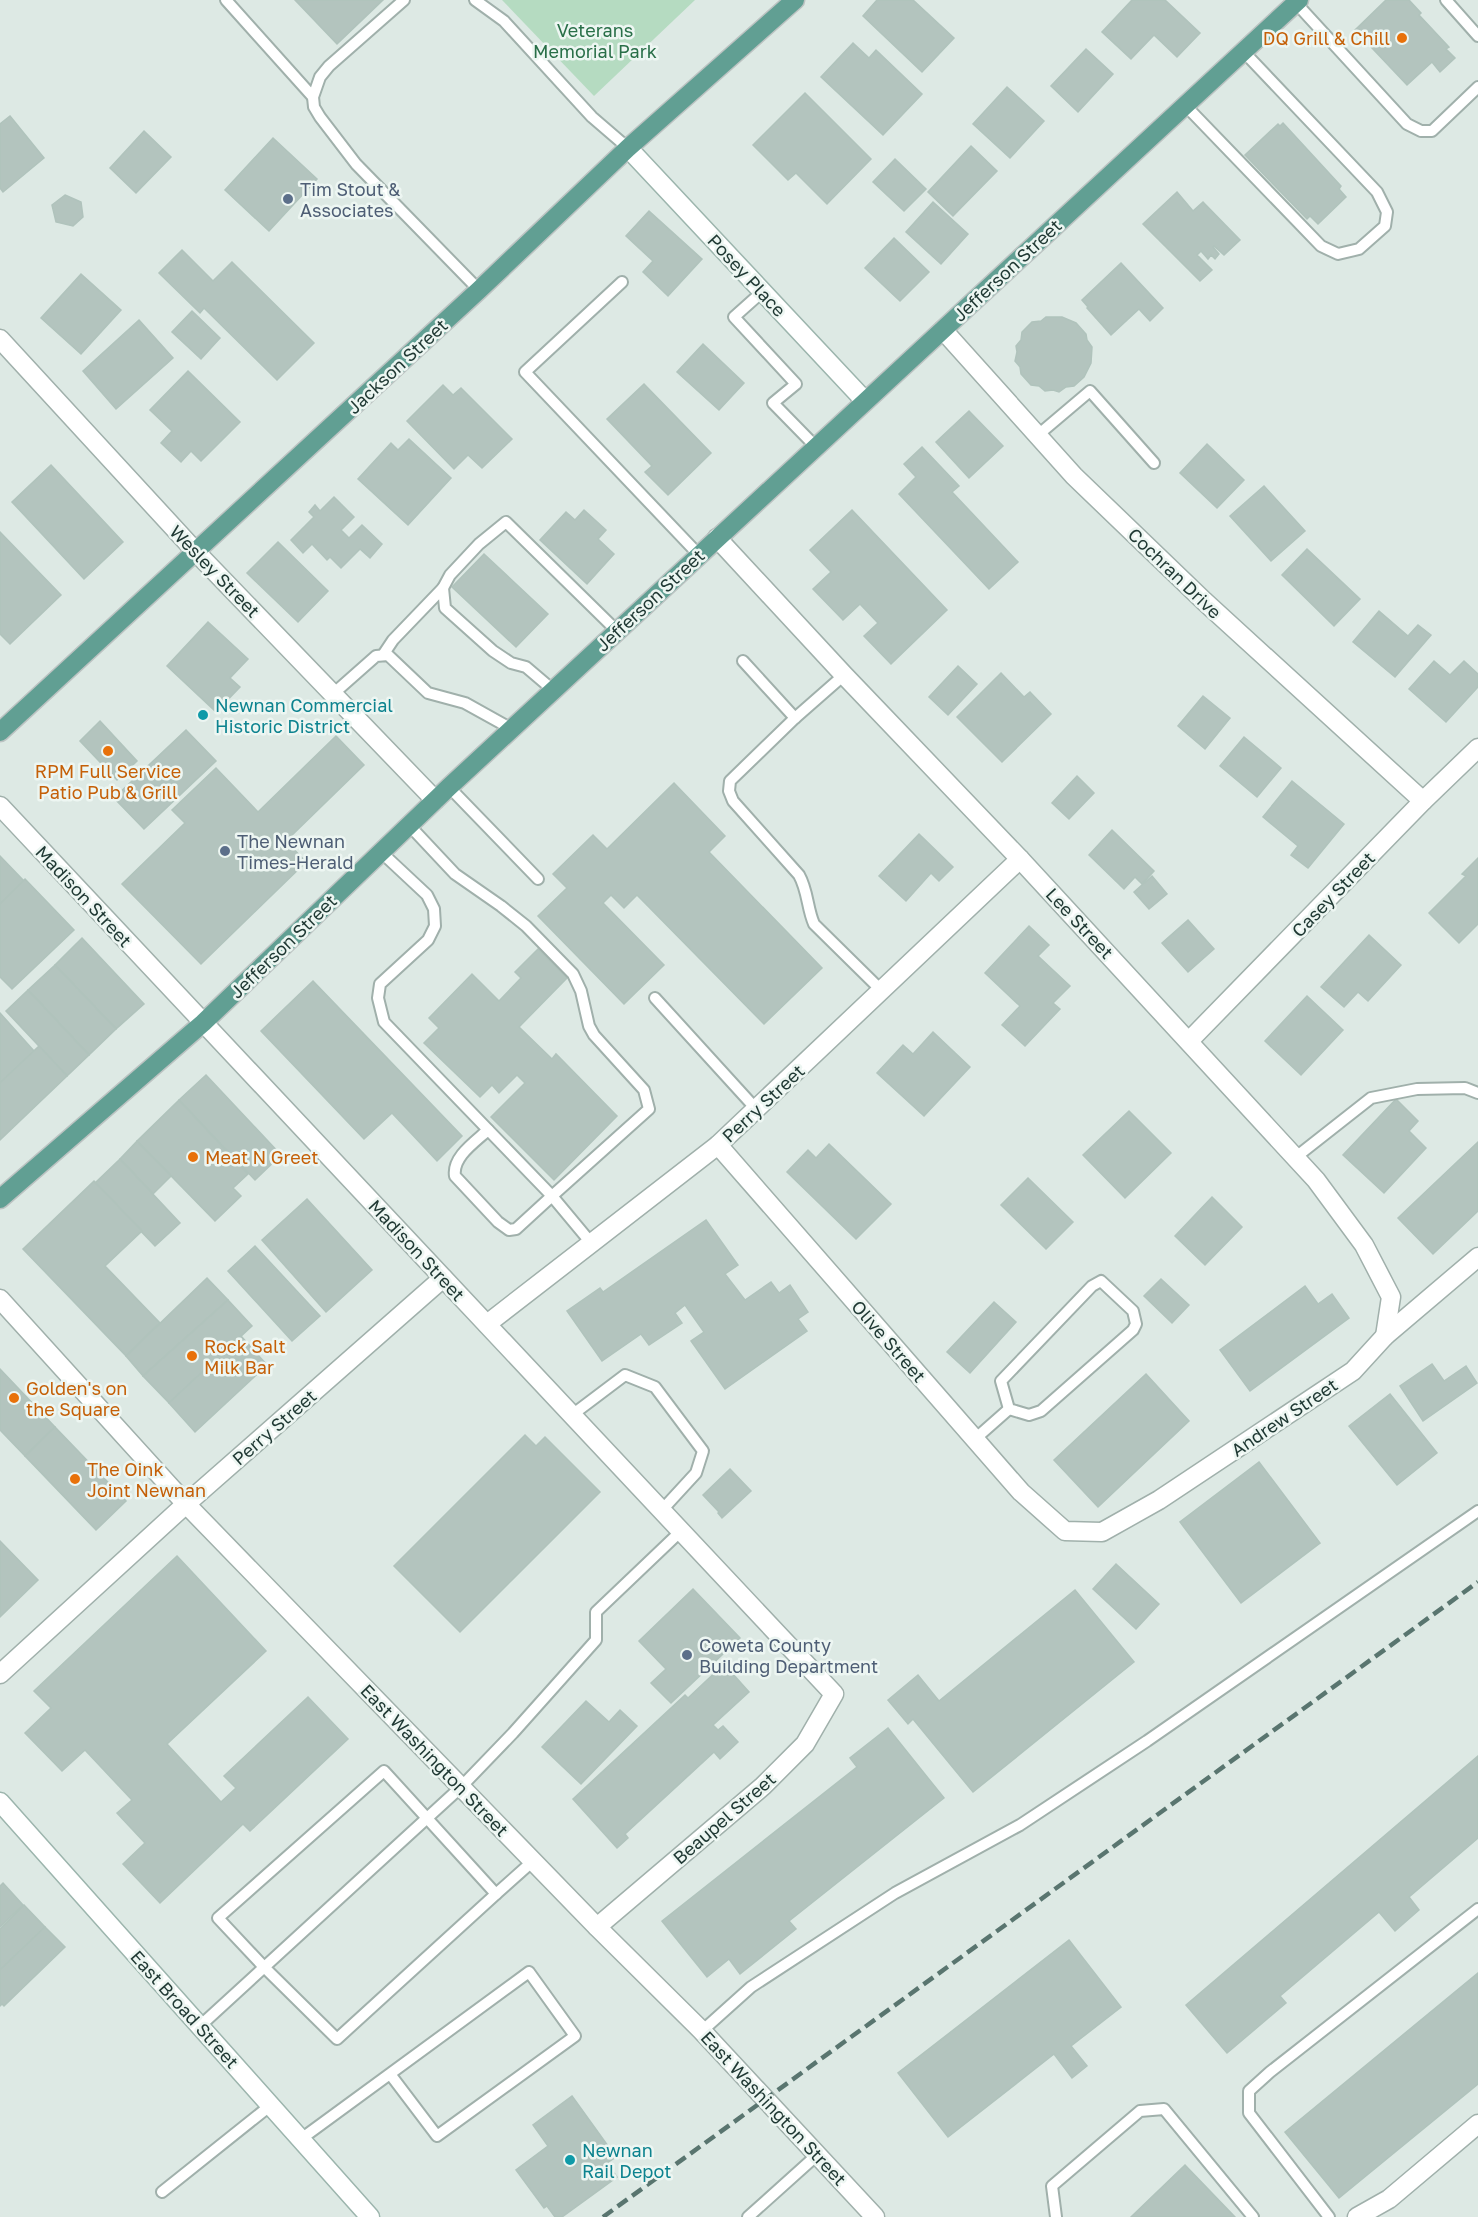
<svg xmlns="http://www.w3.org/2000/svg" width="1478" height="2217" font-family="'Golos Text',sans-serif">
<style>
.green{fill:#b5dbc1}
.building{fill:#b3c4be;stroke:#b0c3bc;stroke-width:1.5}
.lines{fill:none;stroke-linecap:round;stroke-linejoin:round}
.lane-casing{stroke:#a0b0ab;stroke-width:14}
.street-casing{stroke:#a0b0ab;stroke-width:21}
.secondary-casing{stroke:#9cb5ad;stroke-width:21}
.primary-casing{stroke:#bcc3c2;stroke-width:21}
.lane{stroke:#fff;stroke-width:10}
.street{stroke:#fff;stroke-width:18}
.secondary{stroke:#fff;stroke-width:18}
.primary{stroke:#619f93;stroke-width:18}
.rail{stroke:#59756f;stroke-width:4.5;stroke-dasharray:12 6;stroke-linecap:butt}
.food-dot{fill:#e8710a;stroke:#edf6f2;stroke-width:2}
.service-dot{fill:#5c6f8a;stroke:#edf6f2;stroke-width:2}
.culture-dot{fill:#0f9aa8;stroke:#edf6f2;stroke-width:2}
.labels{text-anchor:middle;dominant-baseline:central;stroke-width:5;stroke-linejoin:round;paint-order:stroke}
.park-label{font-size:18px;fill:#296f48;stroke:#edf6f2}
.food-label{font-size:18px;fill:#c56008;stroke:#edf6f2;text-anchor:start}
.service-label{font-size:18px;fill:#4e5e75;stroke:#edf6f2;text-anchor:start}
.street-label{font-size:18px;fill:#1f3833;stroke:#edf6f2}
.culture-label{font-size:18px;fill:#0d838f;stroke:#edf6f2;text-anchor:start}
</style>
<rect width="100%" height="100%" fill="#dde9e4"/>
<polygon class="green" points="502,0 695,0 594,96"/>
<g class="building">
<polygon points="295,0 383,0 337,44"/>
<polygon points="877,0 913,0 954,38 922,72 863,16"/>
<polygon points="1132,0 1165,0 1200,33 1177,57 1154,35 1131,59 1102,32"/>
<polygon points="1386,0 1409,0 1421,13 1419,15 1449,47 1446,49 1455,58 1440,72 1432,62 1407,85 1355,30"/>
<polygon points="853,43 869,58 876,50 922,94 883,135 821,77"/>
<polygon points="1086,49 1113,74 1078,112 1051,86"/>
<polygon points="1007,87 1044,121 1010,158 973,124"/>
<polygon points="805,93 871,159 827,204 796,173 788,180 753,145"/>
<polygon points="10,116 44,158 3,192 0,188 0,124"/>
<polygon points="1283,123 1341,186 1339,189 1346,197 1318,224 1310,216 1307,219 1245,155 1278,124 1280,126"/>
<polygon points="144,131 171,157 136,193 110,168"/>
<polygon points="273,138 317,179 269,231 225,190"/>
<polygon points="971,146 997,171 953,216 928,192"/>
<polygon points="895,159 926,189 904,211 873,182"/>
<polygon points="1177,192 1193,211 1203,202 1240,240 1224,255 1214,246 1213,247 1219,254 1215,259 1211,255 1208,259 1201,251 1197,255 1212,270 1200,281 1143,224"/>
<polygon points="65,195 81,202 83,217 73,226 56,222 52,205"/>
<polygon points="933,202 968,234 941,264 906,232"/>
<polygon points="649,211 702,259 668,296 643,272 653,261 626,236"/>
<polygon points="894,238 929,272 900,301 865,268"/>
<polygon points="182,250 213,281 232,262 314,343 277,380 204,308 200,313 159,273"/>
<polygon points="1121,263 1163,308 1150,321 1139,309 1111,335 1087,308 1088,307 1082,300"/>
<polygon points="81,274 121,310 81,354 41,318"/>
<polygon points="192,311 220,338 201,359 172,332"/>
<polygon points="1046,317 1062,317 1076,323 1086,334 1087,340 1092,347 1091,363 1084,377 1074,386 1066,387 1059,392 1053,390 1045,391 1039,386 1031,385 1021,374 1020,367 1015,361 1017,352 1016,346 1021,340 1022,332 1032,322 1041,321"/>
<polygon points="139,320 173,358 116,409 83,371"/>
<polygon points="703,344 744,383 719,410 677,372"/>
<polygon points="188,371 240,422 201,461 191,451 181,462 161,443 172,431 150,410"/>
<polygon points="644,384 711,453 668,495 645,472 652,466 607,419"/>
<polygon points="443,385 453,395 461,388 512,439 482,468 468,455 454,469 407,421"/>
<polygon points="969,411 1003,446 969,478 936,442"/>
<polygon points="409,439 451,478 408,525 358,479 391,443 398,450"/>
<polygon points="1207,444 1244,480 1217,508 1180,473"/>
<polygon points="922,447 959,486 952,492 1018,562 989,589 899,494 916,477 904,464"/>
<polygon points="51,465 123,542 84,579 12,502"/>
<polygon points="1264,486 1305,531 1271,561 1230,516"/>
<polygon points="334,497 354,517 341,530 349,538 362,525 382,544 370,558 360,549 341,568 330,557 327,560 312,544 303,553 291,540 314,517 309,512 315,505 320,511"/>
<polygon points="584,510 606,530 598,539 614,554 587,584 540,540 566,512 575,520"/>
<polygon points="852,510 947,610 891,664 864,636 878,623 860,604 843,620 813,589 831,572 810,550"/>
<polygon points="0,532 61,595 10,644 0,634"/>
<polygon points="278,542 328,591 298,622 247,573"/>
<polygon points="1307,549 1360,599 1334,626 1282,575"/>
<polygon points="484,554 548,614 516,647 452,587"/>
<polygon points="1379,611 1408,636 1418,625 1431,635 1395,677 1353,642"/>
<polygon points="208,622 248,659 230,678 240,687 216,712 167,666"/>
<polygon points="1434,661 1450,675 1464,661 1478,674 1478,687 1446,722 1409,689"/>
<polygon points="958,666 977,684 948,715 929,697"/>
<polygon points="1001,673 1024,697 1030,692 1051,714 1002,762 957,717"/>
<polygon points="1203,696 1230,718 1205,749 1178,726"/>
<polygon points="100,721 137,761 117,780 80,741"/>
<polygon points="186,730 216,761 144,829 114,798"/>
<polygon points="336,736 364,765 286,841 306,862 201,964 122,884 185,823 172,810 216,768 258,812"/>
<polygon points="1244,737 1281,768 1257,797 1220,766"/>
<polygon points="1077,776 1094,793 1069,819 1052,803"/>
<polygon points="1292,781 1344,824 1308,868 1291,855 1298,846 1263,817"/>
<polygon points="674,783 725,836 709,852 822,968 764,1024 637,895 624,908 611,895 603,903 664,965 624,1004 538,916 567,888 553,874 593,835 607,849"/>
<polygon points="1112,830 1154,871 1142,884 1135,877 1124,889 1089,855"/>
<polygon points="919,834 953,867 939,881 931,873 906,901 879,876"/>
<polygon points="0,856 24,881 0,904"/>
<polygon points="1478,858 1478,924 1459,943 1429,913 1466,876 1462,874"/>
<polygon points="1152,876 1167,894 1149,909 1134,892"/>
<polygon points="25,879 74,930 12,989 0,977 0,904"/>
<polygon points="1188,920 1214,949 1188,972 1162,943"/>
<polygon points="1029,926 1049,945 1038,956 1070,986 1053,1003 1060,1009 1025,1046 1002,1025 1020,1006 985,973"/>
<polygon points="1369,935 1401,965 1368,1001 1358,992 1344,1007 1321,987"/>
<polygon points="82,938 144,1004 116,1029 55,965"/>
<polygon points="538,949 567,978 519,1027 552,1059 556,1054 617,1116 554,1180 491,1117 525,1083 517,1075 499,1093 492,1085 480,1097 424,1043 439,1028 429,1018 472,974 499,1001 521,978 515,972"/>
<polygon points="55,965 116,1029 89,1055 28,990"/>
<polygon points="313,981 462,1136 437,1161 392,1113 364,1139 261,1031"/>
<polygon points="28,990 89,1055 67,1076 6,1011"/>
<polygon points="1307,996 1343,1030 1301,1075 1265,1041"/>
<polygon points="0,1013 34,1051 0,1083"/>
<polygon points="933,1032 970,1067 924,1116 877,1073 903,1045 913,1054"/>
<polygon points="39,1046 67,1076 0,1140 0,1083"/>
<polygon points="206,1075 281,1155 255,1180 179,1100"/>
<polygon points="1396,1099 1418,1121 1409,1131 1426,1148 1384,1193 1343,1155"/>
<polygon points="179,1100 248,1174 233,1188 241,1196 215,1221 137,1141"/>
<polygon points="1129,1111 1171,1153 1125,1198 1083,1155"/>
<polygon points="137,1141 171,1176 153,1194 120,1159"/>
<polygon points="1478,1142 1478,1211 1433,1254 1398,1218"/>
<polygon points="829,1144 891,1204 856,1239 787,1172 808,1150 816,1158"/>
<polygon points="120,1159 180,1223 155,1246 95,1183"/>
<polygon points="1028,1178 1073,1222 1046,1249 1001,1205"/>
<polygon points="94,1181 142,1231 105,1266 160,1323 126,1356 23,1249"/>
<polygon points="1212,1197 1242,1227 1205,1265 1175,1236"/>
<polygon points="307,1199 372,1270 326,1312 262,1240"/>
<polygon points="706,1220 738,1265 725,1274 745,1300 771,1282 779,1293 790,1285 808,1312 798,1319 807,1331 725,1389 691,1341 704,1332 685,1305 675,1313 682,1323 649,1345 641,1334 602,1361 567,1311 600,1288 603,1292"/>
<polygon points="255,1246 320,1316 292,1341 228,1271"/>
<polygon points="207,1278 228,1300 143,1376 126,1356"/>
<polygon points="1161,1279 1189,1305 1172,1323 1144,1296"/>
<polygon points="1305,1286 1318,1304 1332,1294 1349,1318 1250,1391 1220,1350"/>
<polygon points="228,1300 252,1326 169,1403 143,1376"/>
<polygon points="994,1302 1016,1322 970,1373 947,1352"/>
<polygon points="241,1336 267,1365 195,1432 169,1403"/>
<polygon points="1432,1364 1444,1381 1466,1366 1477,1383 1423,1421 1400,1386"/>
<polygon points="0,1369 55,1427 25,1456 0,1430"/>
<polygon points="1146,1374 1189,1421 1098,1507 1054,1460"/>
<polygon points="1390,1394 1437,1453 1397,1485 1349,1426"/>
<polygon points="55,1427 126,1501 96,1530 25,1456"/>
<polygon points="525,1435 536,1446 545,1437 600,1492 460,1632 394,1566"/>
<polygon points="1259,1462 1320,1543 1241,1603 1180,1522"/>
<polygon points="730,1469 751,1491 722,1518 718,1513 719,1512 703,1495"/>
<polygon points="0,1541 38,1580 0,1617"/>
<polygon points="177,1556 266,1651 167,1744 221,1802 236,1788 224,1776 308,1697 348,1739 250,1831 243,1824 160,1903 123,1864 145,1843 117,1813 132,1800 85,1750 62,1771 25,1733 51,1708 34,1691"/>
<polygon points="1116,1564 1159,1604 1136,1629 1093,1589"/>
<polygon points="693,1589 740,1638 671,1703 651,1683 666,1669 639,1641"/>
<polygon points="1075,1590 1134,1662 973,1792 913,1719 908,1724 888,1700 918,1675 939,1701"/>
<polygon points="724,1664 749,1692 713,1725 718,1730 723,1726 738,1742 720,1759 714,1752 625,1834 628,1838 617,1848 573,1799 685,1695 688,1698"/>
<polygon points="586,1701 609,1722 620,1710 637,1726 581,1784 542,1747"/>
<polygon points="888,1728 944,1798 789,1921 796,1929 740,1974 729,1959 707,1977 662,1921 857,1767 850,1758"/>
<polygon points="1478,1756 1478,1838 1409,1897 1419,1910 1395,1931 1379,1912 1280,1996 1286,2003 1227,2053 1186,2005"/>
<polygon points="3,1883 23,1905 0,1927 0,1886"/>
<polygon points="24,1905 45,1927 0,1970 0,1929"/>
<polygon points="45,1927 65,1947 4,2006 2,2004 0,2006 0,1970"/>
<polygon points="1069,1940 1121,2007 1071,2046 1087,2066 1072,2078 1054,2054 948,2137 898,2073"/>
<polygon points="1478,1973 1478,2084 1339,2198 1285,2132"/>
<polygon points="572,2096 616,2157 607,2163 617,2177 562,2217 555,2217 547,2206 544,2208 516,2170 548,2146 533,2125"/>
<polygon points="1185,2165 1235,2217 1131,2217"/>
</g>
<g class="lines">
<g class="lane-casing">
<g id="lane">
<polyline points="226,0 313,97"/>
<polyline points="404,0 329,66 320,77 313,97 314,107 320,117 356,164 479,290"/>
<polyline points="475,0 504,21 592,117 628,148"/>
<polyline points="1446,0 1478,36"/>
<polyline points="1296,3 1407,124 1421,131 1432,131 1478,87"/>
<polyline points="1185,105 1321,246 1338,254 1359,249 1385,226 1387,212 1377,192 1243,51"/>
<polyline points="622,282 525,372 699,555"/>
<polyline points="762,292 734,317 796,384 773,403 816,447"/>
<polyline points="1038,435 1090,391 1154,463"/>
<polyline points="443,588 445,608 493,651 511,663 526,667 553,690"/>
<polyline points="383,655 393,640 443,588 450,575 479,544 506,522 617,631"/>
<polyline points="743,661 795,718"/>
<path d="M844,675l-49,43 -65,63 -1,10 4,10 66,74c9,16 8,33 15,49l68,67"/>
<polyline points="333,694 376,656 388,655 428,693 465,703 512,729"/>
<polyline points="449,787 538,879"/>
<polyline points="381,852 427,895 434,909 435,926 428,940 380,984 378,998 384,1022 552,1196 649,1109 644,1090 594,1035 589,1026 581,991 573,974 526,926 501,906 455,874 409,825"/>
<polyline points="655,998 757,1110"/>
<path d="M488,1130c-13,12 -36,27 -33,46l43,46 11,8 7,-1 36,-33 40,48"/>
<polyline points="1296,1157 1371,1098 1417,1089 1465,1088 1478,1093"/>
<polygon points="1101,1281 1133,1311 1136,1324 1133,1330 1041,1411 1029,1415 1009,1409 1001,1381 1092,1286"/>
<polyline points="572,1415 625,1375 655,1387 703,1451 696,1473 662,1510"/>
<polyline points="975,1439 1009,1409"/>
<polygon points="384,1771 496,1894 337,2039 264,1967 218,1918"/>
<polyline points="496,1894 533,1861"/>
<polyline points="200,2026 461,1787 513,1733 596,1640 596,1612 681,1531"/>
<polyline points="702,2031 751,1987 895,1893 1020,1825 1147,1741 1478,1511"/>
<polyline points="301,2139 529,1972 575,2036 437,2136 390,2074"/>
<polyline points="162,2192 271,2105"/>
<polyline points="748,2217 817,2155"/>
<polyline points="1056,2217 1052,2186 1140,2111 1164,2109 1253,2217"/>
<polyline points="1329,2217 1249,2113 1249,2091 1270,2072 1478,1909"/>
</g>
</g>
<g class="street-casing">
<g id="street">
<polyline points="943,330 1074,476 1204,601 1423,801"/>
<polyline points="0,339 196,552 435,800"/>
<polyline points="717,538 844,675 1020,859 1316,1180 1364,1245 1391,1297 1385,1336"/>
<polyline points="0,806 834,1694 805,1744 763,1786 597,1927"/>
<polyline points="1189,1041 1423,801 1478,748"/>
<polyline points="718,1145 1021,1492 1065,1531 1102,1532 1159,1500 1353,1371 1385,1336 1478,1257"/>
<polyline points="0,1299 186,1504 597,1927 702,2031 875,2217"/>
<polyline points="487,1324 718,1145 1020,859"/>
<polyline points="0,1674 186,1504 443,1278"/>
<polyline points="1357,2217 1389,2199 1478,2124"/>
</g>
</g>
<g class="secondary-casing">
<g id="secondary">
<polyline points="628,148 865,401"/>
<polyline points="0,1802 370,2217"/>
</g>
</g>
<g class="primary-casing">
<g id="primary">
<polyline points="0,732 479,290 628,148 795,0"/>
<polyline points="0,1199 203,1023 449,787 1299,0"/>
</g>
</g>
<use href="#lane" class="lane"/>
<use href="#street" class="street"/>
<use href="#secondary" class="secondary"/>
<use href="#primary" class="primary"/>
<polyline class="rail" points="603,2217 1478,1582"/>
</g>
<g class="food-dot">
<circle cx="1402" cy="38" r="6"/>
<circle cx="108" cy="751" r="6"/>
<circle cx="193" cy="1157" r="6"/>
<circle cx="192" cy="1356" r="6"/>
<circle cx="14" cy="1398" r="6"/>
<circle cx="75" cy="1479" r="6"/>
</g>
<g class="service-dot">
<circle cx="288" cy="199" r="6"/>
<circle cx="225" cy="851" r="6"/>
<circle cx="687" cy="1655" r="6"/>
</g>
<g class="culture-dot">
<circle cx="203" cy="715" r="6"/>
<circle cx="570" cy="2160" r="6"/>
</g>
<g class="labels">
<g class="park-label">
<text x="595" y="30">Veterans<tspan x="595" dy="21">Memorial Park</tspan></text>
</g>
<g class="food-label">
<text x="1390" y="38" text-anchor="end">DQ Grill &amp; Chill</text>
<text x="108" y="771" text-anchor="middle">RPM Full Service<tspan x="108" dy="21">Patio Pub &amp; Grill</tspan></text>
<text x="205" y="1157">Meat N Greet</text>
<text x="204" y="1346">Rock Salt<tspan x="204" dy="21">Milk Bar</tspan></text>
<text x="26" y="1388">Golden's on<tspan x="26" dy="21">the Square</tspan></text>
<text x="87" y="1469">The Oink<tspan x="87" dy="21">Joint Newnan</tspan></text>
</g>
<g class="service-label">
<text x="300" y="189">Tim Stout &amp;<tspan x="300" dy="21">Associates</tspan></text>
<text x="237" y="841">The Newnan<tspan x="237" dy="21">Times-Herald</tspan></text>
<text x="699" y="1645">Coweta County<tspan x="699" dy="21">Building Department</tspan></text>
</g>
<g class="street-label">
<text transform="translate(1007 270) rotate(-43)">Jefferson Street</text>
<text transform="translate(747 275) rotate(47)">Posey Place</text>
<text transform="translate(397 366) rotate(-43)">Jackson Street</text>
<text transform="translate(215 571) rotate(46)">Wesley Street</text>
<text transform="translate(1175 573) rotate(44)">Cochran Drive</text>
<text transform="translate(650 600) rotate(-43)">Jefferson Street</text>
<text transform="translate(1333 894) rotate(-46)">Casey Street</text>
<text transform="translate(84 896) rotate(47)">Madison Street</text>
<text transform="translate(1080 923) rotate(47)">Lee Street</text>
<text transform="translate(283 946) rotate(-44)">Jefferson Street</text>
<text transform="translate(763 1103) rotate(-43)">Perry Street</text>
<text transform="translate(417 1250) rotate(47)">Madison Street</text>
<text transform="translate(889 1341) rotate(49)">Olive Street</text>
<text transform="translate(1284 1417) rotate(-34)">Andrew Street</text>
<text transform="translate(274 1427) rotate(-41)">Perry Street</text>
<text transform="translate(435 1760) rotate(46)">East Washington Street</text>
<text transform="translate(724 1818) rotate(-41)">Beaupel Street</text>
<text transform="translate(185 2009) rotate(48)">East Broad Street</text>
<text transform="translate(774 2108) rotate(47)">East Washington Street</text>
</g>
<g class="culture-label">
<text x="215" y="705">Newnan Commercial<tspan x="215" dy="21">Historic District</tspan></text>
<text x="582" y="2150">Newnan<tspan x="582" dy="21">Rail Depot</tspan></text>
</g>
</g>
</svg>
